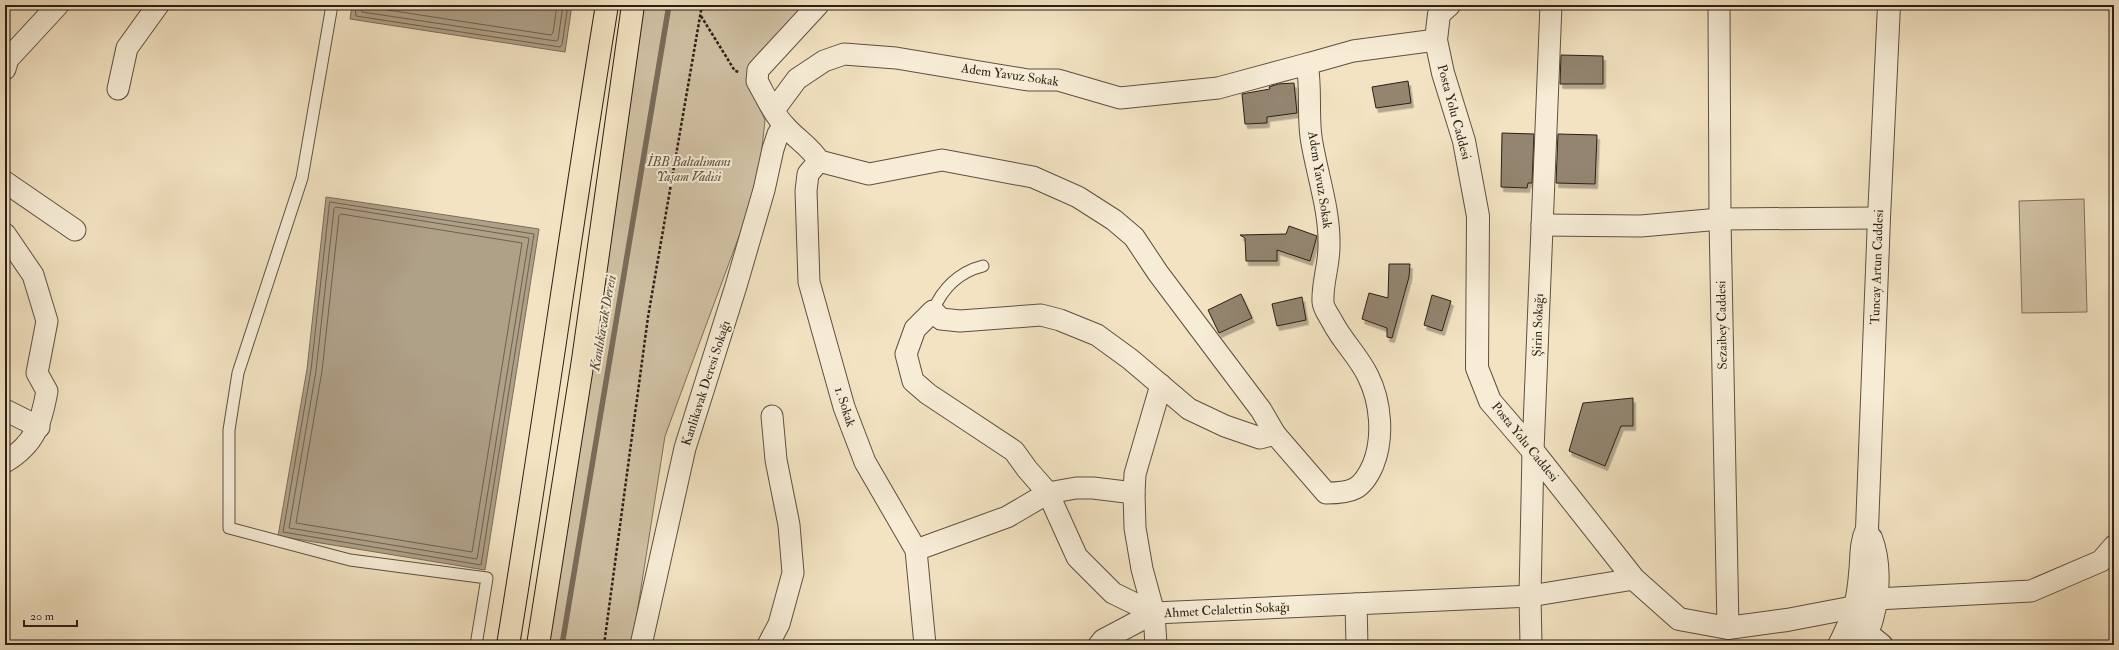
<svg xmlns="http://www.w3.org/2000/svg" width="2119" height="650" font-family="'IM FELL Double Pica',serif">
<style>
.green{fill:#d1c2a5;stroke:#7e705e}
.water{fill:#afa088;stroke:#7a6c5a}
.lines{fill:none;stroke-linecap:round;stroke-linejoin:round}
.shore{stroke:#6d604f;stroke-width:1}
.stream{stroke:#7a6c5a;stroke-width:5.5}
.building{fill:#93856f;stroke:#2b1f16;filter:url(#shadow)}
.service-casing{stroke:#5d5041;stroke-width:13}
.minor-casing{stroke:#5d5041;stroke-width:23}
.tertiary-casing{stroke:#5d5041;stroke-width:24}
.primary-casing{stroke:#2b1f16;stroke-width:24}
.path{stroke:#2b1f16;stroke-width:2.5;stroke-dasharray:3 2;stroke-linecap:butt}
.service{stroke:#f7edd7;stroke-width:11}
.minor{stroke:#f7edd7;stroke-width:21}
.tertiary{stroke:#f7edd7;stroke-width:22}
.primary{stroke:#f3e3c2;stroke-width:22}
.labels{text-anchor:middle;dominant-baseline:central;stroke-width:4;stroke-linejoin:round;paint-order:stroke}
.street-label{font-size:13px;fill:#2b1f16;stroke:#f7edd7}
.park-label{font-size:13px;font-style:italic;fill:#5d5041;stroke:#f7edd7}
.water-label{font-size:14px;font-style:italic;fill:#594c3e;stroke:#f7edd7}
</style>
<defs>
<filter id="shadow"><feDropShadow dx="2.5" dy="4.5" stdDeviation="0" flood-color="#0004"/></filter>
</defs>
<rect width="100%" height="100%" fill="#f3e3c2"/>
<filter id="stains"><feTurbulence type="fractalNoise" baseFrequency=".005" numOctaves="4"/><feColorMatrix values="0 0 0 0 .2 0 0 0 0 .09 0 0 0 0 .02 0 0 0 .5 -.17"/></filter>
<radialGradient id="worn" r=".72"><stop offset=".6" stop-color="#630" stop-opacity="0"/><stop offset="1" stop-color="#630" stop-opacity=".3"/></radialGradient>
<g class="green">
<polygon points="643,5 810,5 746,79 765,120 758,185 665,436 632,645 545,645"/>
<polygon points="2084,199 2087,312 2022,313 2019,201"/>
</g>
<g class="water">
<polygon points="352,5 572,5 565,52 350,19"/>
<polygon points="326,197 539,229 485,570 278,536 307,369"/>
</g>
<g class="lines">
<g class="shore">
<polyline points="355,5 356,16 560,47 562,45 568,5"/>
<polyline points="360,5 362,12 556,41 558,40 563,5"/>
<polyline points="366,5 368,7 551,35 553,33 557,5"/>
<polygon points="330,202 534,234 481,565 283,532 311,370"/>
<polygon points="336,207 529,238 477,559 289,528 316,371 334,209"/>
<polygon points="341,214 522,243 472,552 296,523 322,371 339,216"/>
</g>
<polyline class="stream" points="562,645 669,5"/>
</g>
<g class="building">
<polygon points="1561,55 1603,56 1603,84 1560,84"/>
<polygon points="1408,81 1411,103 1376,108 1372,87"/>
<polygon points="1294,83 1297,113 1267,117 1267,123 1245,124 1242,94 1270,89 1269,87 1278,84"/>
<polygon points="1502,133 1534,134 1532,183 1528,183 1527,188 1501,187"/>
<polygon points="1558,134 1597,135 1595,184 1556,183"/>
<polygon points="1289,226 1317,236 1310,261 1277,250 1277,261 1246,261 1245,238 1240,235 1286,234"/>
<polygon points="1389,264 1410,264 1409,277 1392,338 1387,337 1387,328 1362,319 1369,293 1388,298"/>
<polygon points="1241,294 1252,318 1219,333 1208,310"/>
<polygon points="1432,295 1451,301 1442,331 1424,325"/>
<polygon points="1302,297 1306,320 1277,326 1272,304"/>
<polygon points="1633,398 1633,426 1621,426 1605,466 1569,451 1583,403"/>
</g>
<g class="lines">
<g class="service-casing">
<g id="service">
<polyline points="332,5 302,178 238,373 229,430 229,528 350,560 487,578 476,645"/>
<path d="M933,311c9,-22 26,-39 50,-45"/>
</g>
</g>
<g class="minor-casing">
<g id="minor">
<polyline points="1719,5 1720,219 1728,628"/>
<polyline points="1307,64 1353,51 1436,40"/>
<polyline points="5,69 8,59 58,5"/>
<polyline points="118,89 127,48 158,5"/>
<path d="M774,110l23,-31 27,-18 20,-7 52,4 132,22h30l62,18 98,-10 89,-24c5,26 0,55 5,79 6,35 18,68 17,104 0,18 -7,37 -6,55 0,6 7,15 10,21 10,19 26,34 35,53 13,26 16,62 5,89 -11,25 -21,28 -47,28l-51,-59 -14,-24 -103,-137 -24,-36 -20,-17 -36,-23 -45,-20 -91,-17 -73,14 -50,-13c-9,-15 -23,-22 -34,-35 -12,-12 -20,-31 -28,-45l1,-11 60,-65"/>
<polyline points="819,161 808,174 806,191 809,282 844,407 865,462 916,550 925,645"/>
<polyline points="5,182 75,230"/>
<polyline points="1542,225 1641,226 1720,219 1879,218"/>
<path d="M5,234l28,41 14,46 -10,52 10,18c-6,33 -12,53 -42,71"/>
<polyline points="5,410 39,427"/>
<polyline points="1275,434 1260,438 1225,426 1189,409 1130,359 1097,335 1060,320 1041,315 960,321 941,319 933,311 915,329 906,354 913,381 928,394 1014,451 1027,469 1048,493 1077,557 1113,593 1154,613 1530,596 1634,579"/>
<polyline points="916,550 1007,517 1048,493 1076,488 1093,488 1134,493"/>
<polyline points="1876,599 2031,591 2101,561 2114,546"/>
<polyline points="1356,604 1357,645"/>
<polyline points="1854,622 1882,645"/>
<polyline points="641,645 685,448 736,286 764,190 773,149 778,134 784,126"/>
<polyline points="768,645 779,624 793,573 789,525 776,460 772,416"/>
<polyline points="1099,645 1103,640 1154,613"/>
<polyline points="1156,645 1154,613 1142,569 1135,528 1134,493 1135,474 1161,385"/>
<polyline points="1531,645 1530,596 1533,451 1551,5"/>
</g>
</g>
<g class="tertiary-casing">
<g id="tertiary">
<polyline points="1449,5 1439,14 1436,40 1443,73 1464,141 1478,216 1477,368 1490,401 1533,451 1634,579 1679,619 1728,628 1787,620 1855,607 1876,599"/>
<path d="M1839,645c13,-25 19,-42 21,-71 2,-16 0,-30 7,-45l12,-311 10,-213"/>
<path d="M1861,645c17,-28 22,-76 10,-107"/>
</g>
</g>
<g class="primary-casing">
<g id="primary">
<path d="M508,645c35,-213 64,-427 99,-640"/>
<polyline points="538,645 583,360 633,5"/>
</g>
</g>
<g class="path">
<polyline points="701,16 735,71 739,72"/>
<polyline points="604,645 648,317 702,5"/>
</g>
<use href="#service" class="service"/>
<use href="#minor" class="minor"/>
<use href="#tertiary" class="tertiary"/>
<use href="#primary" class="primary"/>
</g>
<g class="labels">
<g class="street-label">
<text transform="translate(1010 75) rotate(8)">Adem Yavuz Sokak</text>
<text transform="translate(1454 112) rotate(75)">Posta Yolu Caddesi</text>
<text transform="translate(1320 180) rotate(81)">Adem Yavuz Sokak</text>
<text transform="translate(1877 267) rotate(-88)">Tuncay Artun Caddesi</text>
<text transform="translate(1538 325) rotate(-88)">Şirin Sokağı</text>
<text transform="translate(1722 325) rotate(-91)">Sezaibey Caddesi</text>
<text transform="translate(706 383) rotate(-72)">Kanlikavak Deresi Sokağı</text>
<text transform="translate(845 407) rotate(72)">1. Sokak</text>
<text transform="translate(1525 442) rotate(51)">Posta Yolu Caddesi</text>
<text transform="translate(1227 610) rotate(-3)">Ahmet Celalettin Sokağı</text>
</g>
<g class="park-label">
<text x="689" y="162">İBB Baltalimanı<tspan x="689" dy="15">Yaşam Vadisi</tspan></text>
</g>
<g class="water-label">
<text transform="translate(603 323) rotate(-80)">Kanlıkavak Deresi</text>
</g>
</g>
<rect width="2119" height="650" fill="none" stroke="#f3e3c2" stroke-width="20"/>
<rect x="6" y="6" width="2107" height="638" fill="none" stroke="#2b1f16" stroke-width="2"/>
<rect x="10" y="10" width="2099" height="630" fill="none" stroke="#2b1f16"/>
<path d="M24 620v6h53v-6" fill="none" stroke="#2b1f16" stroke-width="2"/>
<text x="30" y="620" font-size="12" fill="#2b1f16" stroke="#f7edd7" stroke-width="3" paint-order="stroke">20 m</text>
<rect width="100%" height="100%" filter="url(#stains)"/>
<rect width="100%" height="100%" fill="url(#worn)"/>
</svg>
